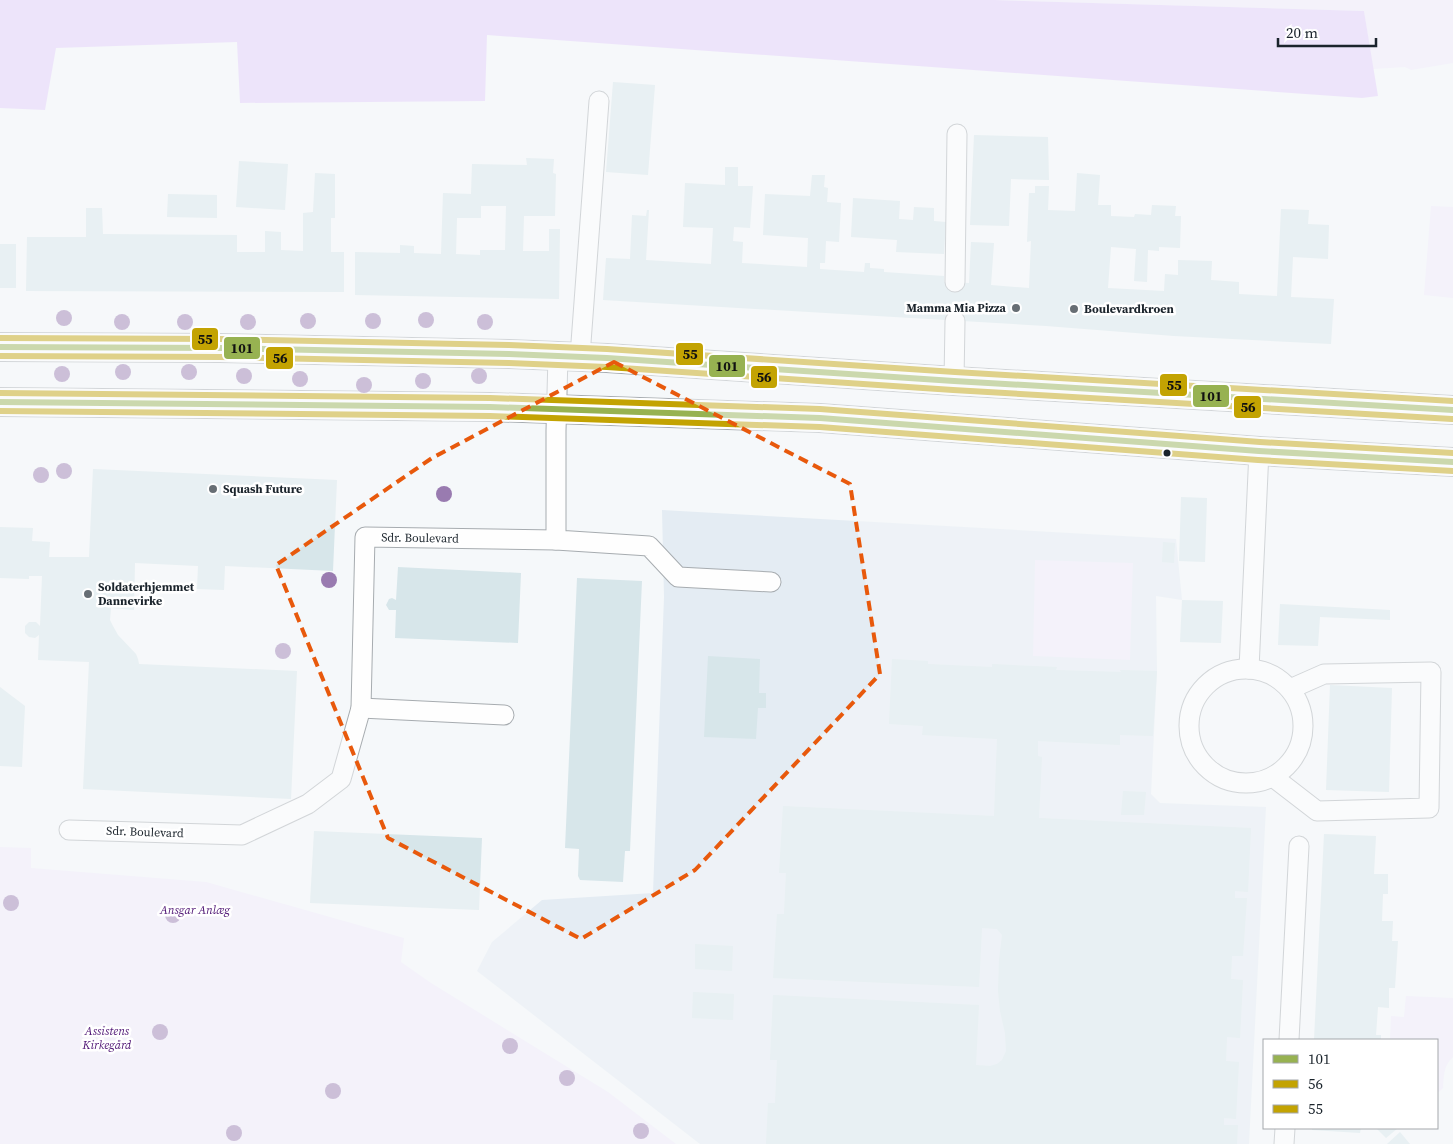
<svg xmlns="http://www.w3.org/2000/svg" width="1453" height="1144" font-family="'Source Serif 4',serif">
<style>
.built{fill:#e4ecf3}
.green{fill:#f1ebfb}
.forest{fill:#e3cdfb}
.building{fill:#d7e6ea;fill-rule:evenodd}
.lines{fill:none;stroke-linecap:round;stroke-linejoin:round}
.service-casing{stroke:#a7acb0;stroke-width:21}
.tertiary-casing{stroke:#a7acb0;stroke-width:30}
.service{stroke:#fefefe;stroke-width:19}
.tertiary{stroke:#fefefe;stroke-width:28}
.bus-1-casing{stroke:#fff;stroke-width:10}
.bus-2-casing{stroke:#fff;stroke-width:10}
.bus-3-casing{stroke:#fff;stroke-width:10}
.bus-1{stroke:#97b251;stroke-width:6}
.bus-2{stroke:#c3a302;stroke-width:6}
.bus-3{stroke:#c3a302;stroke-width:6}
.tree{fill:#997bb0}
.marked{fill:none;stroke:#e8590c;stroke-width:4;stroke-dasharray:10 6;stroke-linejoin:round}
.poi-dot{fill:#676e74;stroke:#fff;stroke-width:2}
.bus-dot{fill:#1b242c;stroke:#fff;stroke-width:2}
.labels{text-anchor:middle;dominant-baseline:central;stroke-width:5;stroke-linejoin:round;paint-order:stroke}
.poi-label{font-size:12px;font-weight:bold;fill:#1b242c;stroke:#fff;text-anchor:start}
.street-label{font-size:12px;fill:#1b242c;stroke:#fff}
.park-label{font-size:12px;font-style:italic;fill:#4e1474;stroke:#fff}
.line-badge{stroke:#fff;stroke-width:2}
.pale-badge-label{font-size:14px;text-anchor:middle;font-weight:bold;fill:#111}
</style>
<rect width="100%" height="100%" fill="#f5f8fa"/>
<polygon class="built" points="662,510 1176,539 1182,600 1156,596 1157,671 1151,794 1160,803 1266,807 1249,1144 700,1144 477,971 492,942 542,900 653,893 664,597"/>
<g class="green">
<polygon points="995,0 1453,0 1453,63 1411,70 1405,67 1373,69 1364,11"/>
<polygon points="1431,206 1453,207 1453,298 1424,295"/>
<polygon points="1035,560 1133,563 1130,660 1033,656"/>
<polygon points="0,847 31,848 31,868 206,882 404,938 401,962 431,983 608,1092 676,1144 0,1144"/>
<path d="M1406,996l47,2v59c-10,9 -9,19 -10,31l-4,4 -2,-2v-50h-47l1,-24 13,1z"/>
</g>
<polygon class="forest" points="0,0 995,0 1364,11 1378,96 1362,98 487,35 485,101 240,103 237,42 56,48 45,110 0,108"/>
<g class="building">
<polygon points="613,82 655,85 648,175 606,172"/>
<polygon points="974,135 1048,137 1049,180 1011,179 1009,226 970,225"/>
<path d="M526,158l28,1 -1,14 3,1 -1,42h-31l-1,35h26v-22h11l-1,70 -204,-4v-43l45,1v-8l14,1v7l27,1 2,-61 28,1 1,-30 55,1zM481,206h25l-1,44h-25v5l-24,-1 1,-36h24z"/>
<polygon points="239,161 288,164 285,210 236,207"/>
<polygon points="725,167 738,167 738,186 753,186 750,228 734,227 733,241 743,242 742,263 807,267 808,238 763,235 765,194 810,196 812,175 825,175 824,187 828,188 827,202 841,203 839,242 826,241 825,263 820,263 820,269 864,272 865,263 870,263 870,268 884,269 884,272 944,276 944,282 969,283 971,242 994,243 991,285 1029,288 1031,241 1027,242 1029,193 1035,193 1035,186 1049,186 1048,210 1075,211 1077,173 1100,175 1098,205 1111,205 1111,216 1134,217 1135,214 1151,215 1152,205 1176,206 1175,216 1181,216 1180,248 1159,247 1159,251 1148,250 1147,282 1134,281 1136,249 1111,247 1108,288 1164,291 1165,274 1178,275 1178,260 1212,261 1211,280 1239,282 1239,294 1277,296 1281,209 1309,210 1308,224 1329,225 1328,259 1293,257 1291,297 1334,299 1331,344 1174,336 1046,326 603,300 606,258 630,259 632,215 646,216 647,210 649,210 646,260 711,264 713,228 683,227 685,183 725,185"/>
<polygon points="315,173 335,174 335,218 331,218 331,252 344,252 344,292 26,291 27,237 86,237 86,208 102,208 103,234 237,235 237,252 265,252 265,231 281,232 281,250 303,251 303,213 313,212"/>
<polygon points="168,194 217,195 217,218 167,217"/>
<polygon points="853,198 900,201 899,219 913,220 914,207 934,208 934,221 946,222 944,254 896,252 897,240 851,237"/>
<rect x="0" y="244" width="16" height="44"/>
<polygon points="93,469 337,480 333,571 225,566 224,590 197,589 198,566 135,563 134,610 111,608 110,620 113,626 118,635 136,654 138,659 139,664 297,671 291,799 83,789 89,662 38,660 39,635 35,638 29,637 25,633 25,626 29,622 36,622 40,626 42,576 29,576 29,579 0,578 0,527 33,528 32,541 50,542 49,557 89,557"/>
<polygon points="1181,497 1207,498 1205,562 1179,561"/>
<polygon points="1163,542 1175,543 1174,563 1162,562"/>
<polygon points="398,567 521,573 518,643 395,638 396,610 389,610 386,605 389,599 392,598 396,600"/>
<polygon points="577,578 642,581 630,851 625,851 623,882 580,880 578,876 579,849 565,848"/>
<polygon points="1182,600 1223,601 1221,643 1180,642"/>
<polygon points="1280,604 1390,610 1390,620 1320,617 1318,646 1278,645"/>
<polygon points="708,656 760,659 759,693 766,693 766,708 758,708 756,739 704,737"/>
<polygon points="892,659 928,661 928,664 992,667 992,664 1033,666 1057,667 1056,670 1121,672 1120,670 1157,671 1153,736 1120,735 1120,745 1038,741 1038,756 1042,757 1039,818 1251,828 1248,892 1235,891 1235,898 1247,898 1243,956 1232,956 1231,979 1243,980 1240,1038 1227,1037 1226,1061 1239,1062 1236,1119 1224,1118 1224,1125 1238,1125 1237,1144 766,1144 768,1103 775,1103 777,1060 770,1060 773,995 979,1005 976,1065 990,1066 997,1064 1002,1060 1006,1051 1005,1033 1000,1011 998,991 999,960 1002,935 997,929 982,928 979,987 773,978 777,914 784,914 786,873 779,873 783,806 994,816 997,739 922,735 923,726 889,724"/>
<polygon points="1330,685 1392,688 1389,792 1326,790"/>
<polygon points="0,687 25,706 22,767 0,766"/>
<polygon points="1123,791 1146,792 1144,815 1121,815"/>
<polygon points="314,831 482,838 479,910 310,903"/>
<polygon points="1324,834 1376,836 1374,874 1388,874 1388,894 1383,894 1382,921 1393,921 1392,941 1398,941 1395,988 1389,988 1389,1008 1378,1007 1376,1035 1381,1035 1381,1040 1314,1040"/>
<polygon points="695,944 733,946 732,971 695,969"/>
<polygon points="693,992 734,994 733,1020 692,1018"/>
<polygon points="1312,1128 1361,1128 1360,1133 1312,1130"/>
<polygon points="1376,1128 1398,1128 1386,1138"/>
<polygon points="1400,1132 1410,1144 1387,1144"/>
</g>
<g class="lines">
<g class="service-casing">
<g id="service">
<polyline points="955,282 957,134"/>
<polyline points="558,356 556,431 556,540 649,546 678,577 771,582"/>
<polyline points="580,356 599,101"/>
<polyline points="954,381 955,321"/>
<circle cx="1246" cy="726" r="57"/>
<polyline points="1249,669 1259,451"/>
<polyline points="361,708 504,715"/>
<polyline points="1273,777 1317,811 1429,808 1431,672 1324,674 1290,689"/>
<polyline points="69,830 242,835 308,804 341,779 361,708 365,537 556,540"/>
<polyline points="1289,1040 1299,846"/>
<polyline points="1284,1144 1285,1128"/>
</g>
</g>
<g class="tertiary-casing">
<g id="tertiary">
<polyline points="0,347 220,348 509,354 607,358 954,381 1453,410"/>
<polyline points="0,402 490,407 820,418 1259,451 1453,462"/>
</g>
</g>
<use href="#service" class="service"/>
<use href="#tertiary" class="tertiary"/>
<g class="bus-1-casing">
<g id="bus-1">
<polyline points="0,347 220,348 509,354 607,358 954,381 1453,410"/>
<polyline points="0,402 490,407 820,418 1259,451 1453,462"/>
</g>
</g>
<g class="bus-2-casing">
<g id="bus-2">
<polyline points="0,356 220,357 509,363 607,367 953,390 1452,419"/>
<polyline points="0,411 490,416 820,427 1258,460 1453,471"/>
</g>
</g>
<g class="bus-3-casing">
<g id="bus-3">
<polyline points="0,338 220,339 509,345 607,349 955,372 1453,401"/>
<polyline points="0,393 490,398 820,409 1260,442 1453,453"/>
</g>
</g>
<use href="#bus-1" class="bus-1"/>
<use href="#bus-2" class="bus-2"/>
<use href="#bus-3" class="bus-3"/>
</g>
<g class="tree">
<circle cx="64" cy="318" r="8"/>
<circle cx="426" cy="320" r="8"/>
<circle cx="308" cy="321" r="8"/>
<circle cx="373" cy="321" r="8"/>
<circle cx="122" cy="322" r="8"/>
<circle cx="185" cy="322" r="8"/>
<circle cx="248" cy="322" r="8"/>
<circle cx="485" cy="322" r="8"/>
<circle cx="123" cy="372" r="8"/>
<circle cx="189" cy="372" r="8"/>
<circle cx="62" cy="374" r="8"/>
<circle cx="244" cy="376" r="8"/>
<circle cx="479" cy="376" r="8"/>
<circle cx="300" cy="379" r="8"/>
<circle cx="423" cy="381" r="8"/>
<circle cx="364" cy="385" r="8"/>
<circle cx="64" cy="471" r="8"/>
<circle cx="41" cy="475" r="8"/>
<circle cx="444" cy="494" r="8"/>
<circle cx="329" cy="580" r="8"/>
<circle cx="283" cy="651" r="8"/>
<circle cx="11" cy="903" r="8"/>
<circle cx="173" cy="915" r="8"/>
<circle cx="160" cy="1032" r="8"/>
<circle cx="510" cy="1046" r="8"/>
<circle cx="567" cy="1078" r="8"/>
<circle cx="333" cy="1091" r="8"/>
<circle cx="641" cy="1131" r="8"/>
<circle cx="234" cy="1133" r="8"/>
</g>
<path d="M0 0H1453V1144H0ZM614,362l236,122 30,190 -185,196 -114,69 -193,-101 -112,-273 156,-107z" fill="#f5f8fa" fill-opacity=".55" fill-rule="evenodd"/>
<path class="marked" d="M614,362l236,122 30,190 -185,196 -114,69 -193,-101 -112,-273 156,-107z"/>
<g class="poi-dot">
<circle cx="1016" cy="308" r="5"/>
<circle cx="1074" cy="309" r="5"/>
<circle cx="213" cy="489" r="5"/>
<circle cx="88" cy="594" r="5"/>
</g>
<circle class="bus-dot" cx="1167" cy="453" r="4.5"/>
<g class="labels">
<g class="poi-label">
<text x="1006" y="308" text-anchor="end">Mamma Mia Pizza</text>
<text x="1084" y="309">Boulevardkroen</text>
<text x="223" y="489">Squash Future</text>
<text x="98" y="587">Soldaterhjemmet<tspan x="98" dy="14">Dannevirke</tspan></text>
</g>
<g class="street-label">
<text transform="translate(420 538) rotate(1)">Sdr. Boulevard</text>
<text transform="translate(145 832) rotate(2)">Sdr. Boulevard</text>
</g>
<g class="park-label">
<text x="195" y="910">Ansgar Anlæg</text>
<text x="107" y="1031">Assistens<tspan x="107" dy="14">Kirkegård</tspan></text>
</g>
</g>
<g class="line-badge">
<rect x="191" y="327" width="28" height="24" rx="5" fill="#c3a302"/>
<rect x="223" y="336" width="38" height="24" rx="5" fill="#97b251"/>
<rect x="675" y="342" width="29" height="24" rx="5" fill="#c3a302"/>
<rect x="265" y="346" width="29" height="24" rx="5" fill="#c3a302"/>
<rect x="708" y="354" width="38" height="24" rx="5" fill="#97b251"/>
<rect x="750" y="365" width="28" height="24" rx="5" fill="#c3a302"/>
<rect x="1159" y="373" width="29" height="24" rx="5" fill="#c3a302"/>
<rect x="1192" y="384" width="38" height="24" rx="5" fill="#97b251"/>
<rect x="1233" y="395" width="29" height="24" rx="5" fill="#c3a302"/>
</g>
<g class="pale-badge-label">
<text x="205" y="344">55</text>
<text x="242" y="353">101</text>
<text x="690" y="359">55</text>
<text x="280" y="363">56</text>
<text x="727" y="371">101</text>
<text x="764" y="382">56</text>
<text x="1174" y="390">55</text>
<text x="1211" y="401">101</text>
<text x="1248" y="412">56</text>
</g>
<rect x="1263" y="1039" width="175" height="90" fill="#ffffff" stroke="#a4a7ab"/>
<rect x="1273" y="1055" width="25" height="8" fill="#97b251" stroke="#a4a7ab"/>
<text x="1308" y="1064" font-size="15" fill="#1b242c">101</text>
<rect x="1273" y="1080" width="25" height="8" fill="#c3a302" stroke="#a4a7ab"/>
<text x="1308" y="1089" font-size="15" fill="#1b242c">56</text>
<rect x="1273" y="1105" width="25" height="8" fill="#c3a302" stroke="#a4a7ab"/>
<text x="1308" y="1114" font-size="15" fill="#1b242c">55</text>
<path d="M1278 38v8h98v-8" fill="none" stroke="#1b242c" stroke-width="2.5"/>
<text x="1286" y="38" font-size="15" fill="#1b242c" stroke="#ffffff" stroke-width="4" paint-order="stroke">20 m</text>
</svg>
